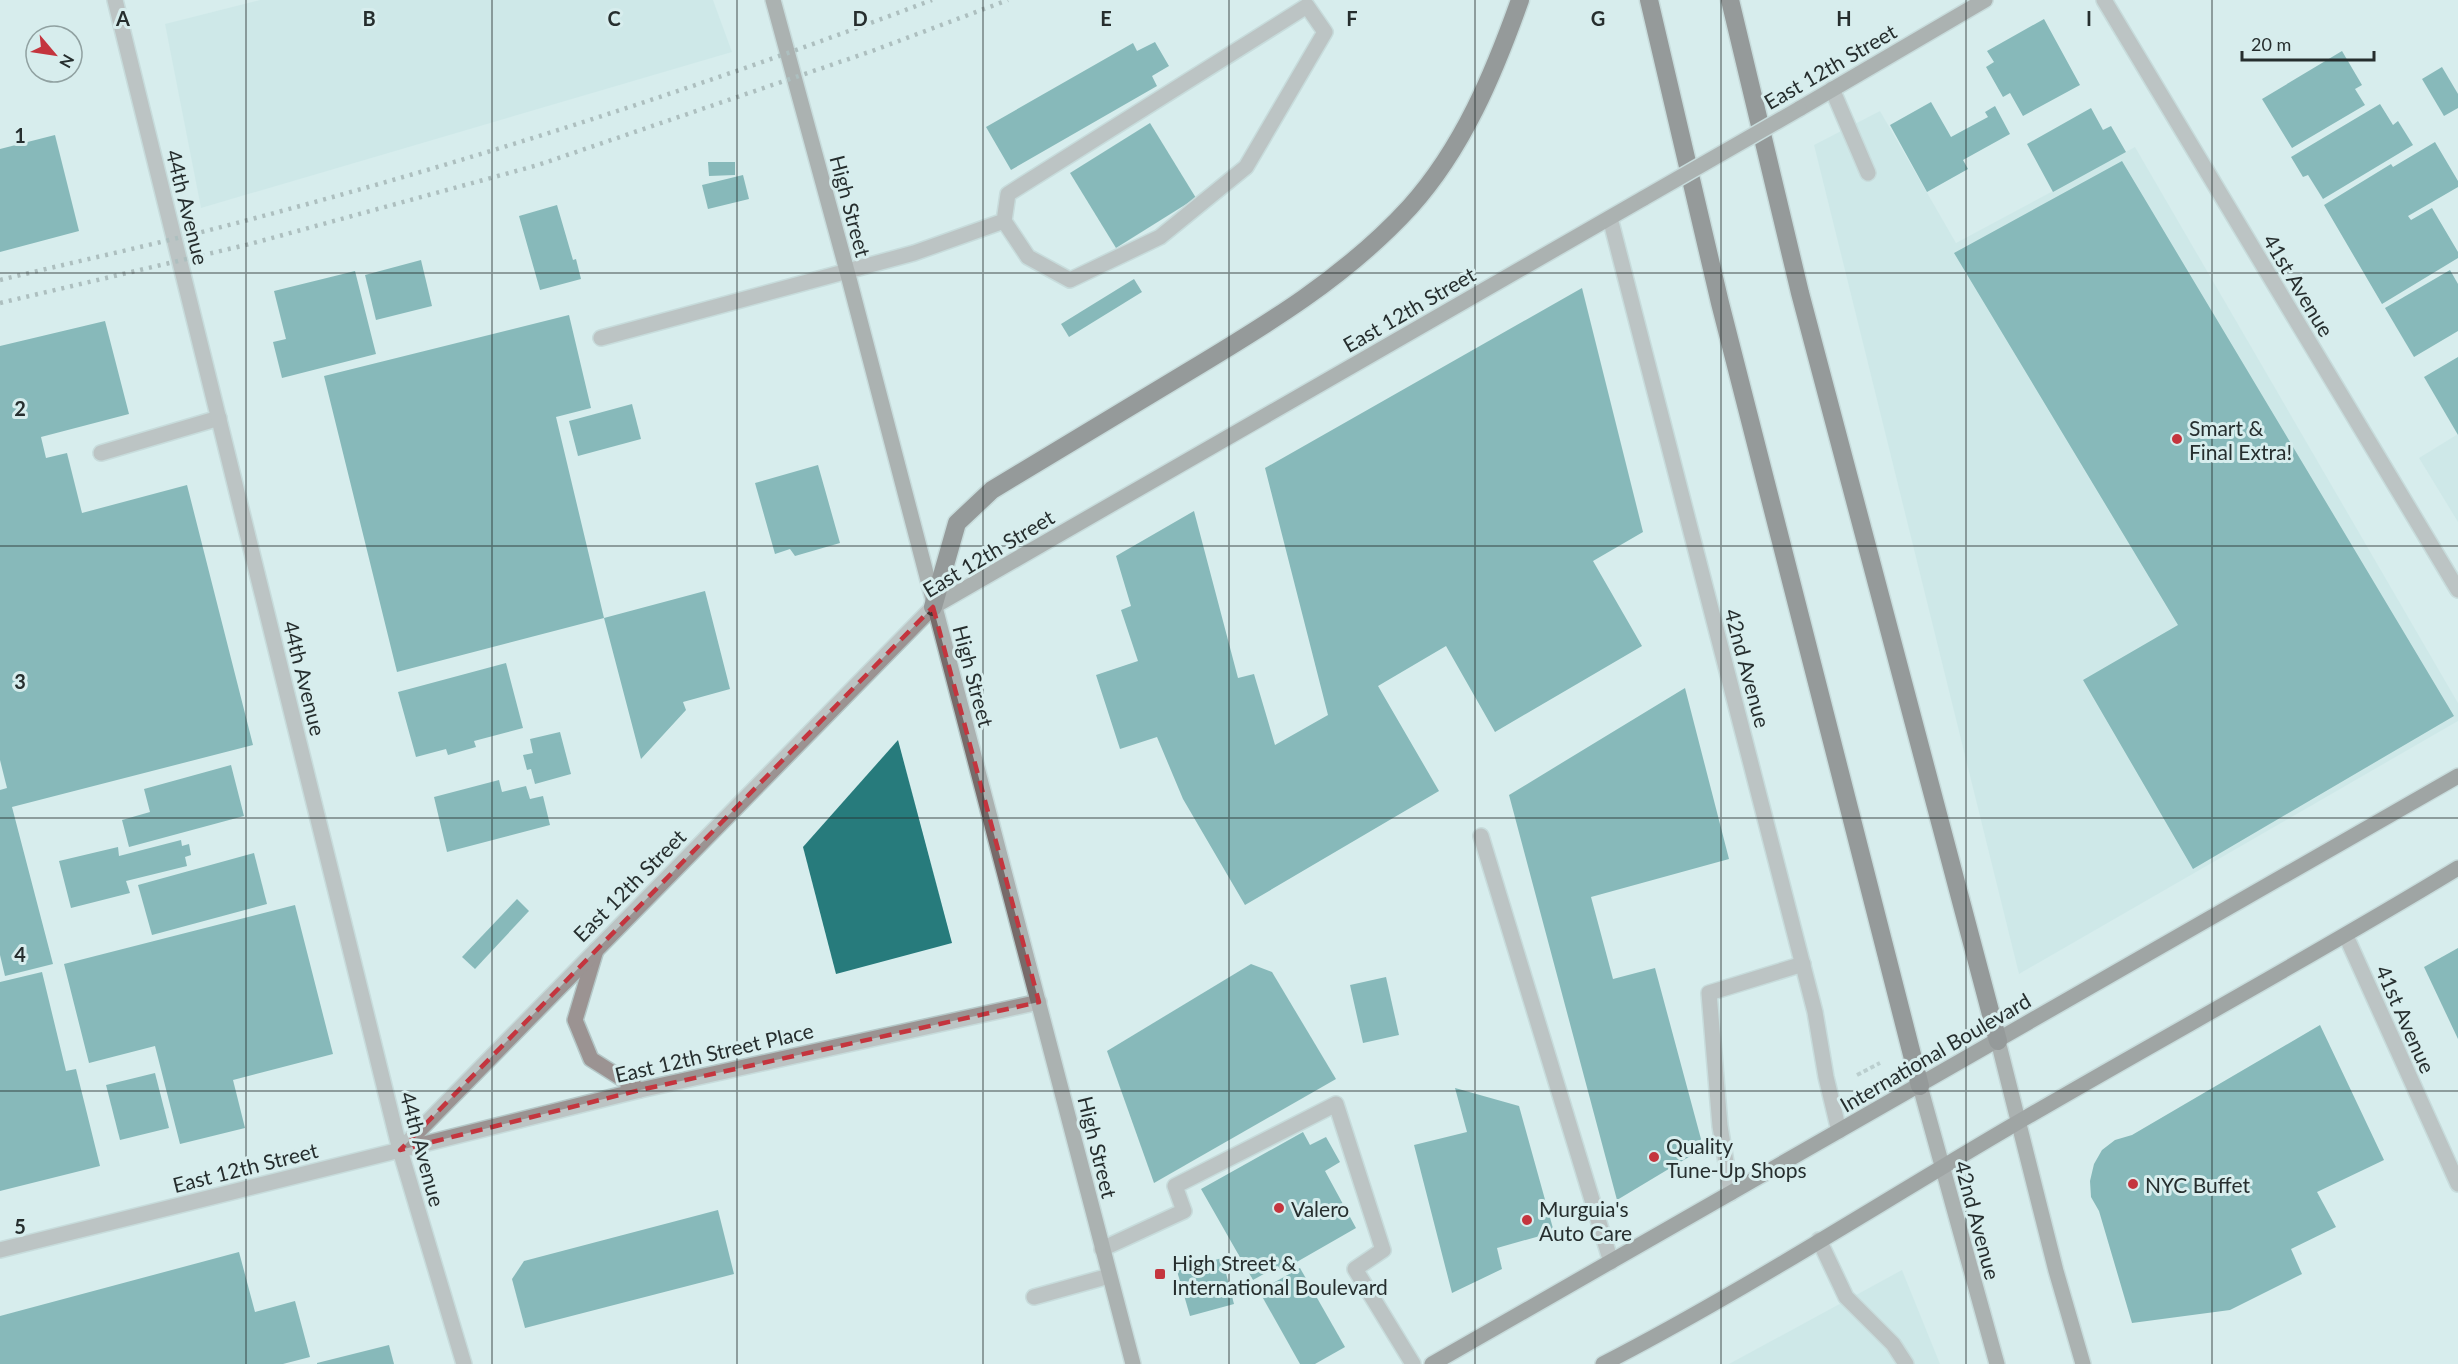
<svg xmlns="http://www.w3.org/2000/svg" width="2458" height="1364" font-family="Lato,sans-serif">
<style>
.built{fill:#c4e3e3}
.building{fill:#277b7c}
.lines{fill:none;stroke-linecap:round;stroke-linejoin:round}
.lane-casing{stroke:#b4c7c7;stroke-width:18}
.street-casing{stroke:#b4c7c7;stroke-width:18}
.secondary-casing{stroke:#b4c7c7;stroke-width:18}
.primary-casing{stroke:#b4c7c7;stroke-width:18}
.highway-casing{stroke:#b4c7c7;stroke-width:21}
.path{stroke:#98a9a9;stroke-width:4;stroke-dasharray:4.5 3;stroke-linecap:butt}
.lane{stroke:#9b9392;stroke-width:15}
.street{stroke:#9b9392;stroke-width:15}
.secondary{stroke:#776a69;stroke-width:15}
.primary{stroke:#5c4e4d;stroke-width:15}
.highway{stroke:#463635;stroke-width:18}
.rail{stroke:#7a8888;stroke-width:4.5;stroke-dasharray:3 6;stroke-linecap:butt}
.secondary-bridge-casing{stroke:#b4c7c7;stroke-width:18;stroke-linecap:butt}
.secondary-bridge{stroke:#776a69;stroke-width:15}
.marked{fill:none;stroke:#c4353e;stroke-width:4.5;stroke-dasharray:12 8;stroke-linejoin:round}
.grid{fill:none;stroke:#262e2e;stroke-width:1.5;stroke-opacity:0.55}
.poi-dot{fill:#c4353e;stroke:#d7eded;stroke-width:2}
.labels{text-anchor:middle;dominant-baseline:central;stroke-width:6;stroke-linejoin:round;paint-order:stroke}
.street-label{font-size:21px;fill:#262e2e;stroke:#d7eded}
.poi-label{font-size:21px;fill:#262e2e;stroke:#d7eded;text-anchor:start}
.grid-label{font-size:20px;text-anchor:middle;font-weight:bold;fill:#262e2e;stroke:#d7eded;stroke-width:6;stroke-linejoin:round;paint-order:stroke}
</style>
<rect width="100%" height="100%" fill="#d7eded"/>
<g class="built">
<polygon points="260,0 713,0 732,52 201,208 165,24"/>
<polygon points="1880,111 1956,243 2135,147 2458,703 2458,721 2019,974 1814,145"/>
<polygon points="2458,434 2458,522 2419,458"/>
<polygon points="1902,1270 1940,1364 1729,1364"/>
</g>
<g class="building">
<polygon points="2044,19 2080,85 2023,116 2010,93 2003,97 1986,67 1994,62 1987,51"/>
<polygon points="1155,42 1169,66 1152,76 1157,86 1011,170 986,127 1133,43 1137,51"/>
<polygon points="2342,51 2362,85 2355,89 2365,105 2292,148 2262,99"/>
<polygon points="2442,67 2458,94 2458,108 2444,116 2422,79"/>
<polygon points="1931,102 1951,137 1988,117 1985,112 1995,106 2010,134 1963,160 1968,169 1927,192 1890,125"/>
<polygon points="2380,104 2393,125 2398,121 2413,145 2323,199 2308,175 2303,177 2291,157"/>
<polygon points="2091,108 2103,130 2111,126 2126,152 2053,192 2027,144"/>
<polygon points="1150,123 1196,198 1116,248 1070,173"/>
<polygon points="55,135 79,231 0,252 0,149"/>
<polygon points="2435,142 2458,181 2458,187 2408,216 2411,220 2432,208 2458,252 2458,258 2382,304 2324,205 2391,164 2393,167"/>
<polygon points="2122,161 2454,716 2193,869 2083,680 2178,625 1954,253"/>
<polygon points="708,162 735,162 735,175 709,176"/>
<polygon points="743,175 749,199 708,209 702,185"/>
<polygon points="557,205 573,260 576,259 581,279 540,290 519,216"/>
<polygon points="421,260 432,306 376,320 365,275"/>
<polygon points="2450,270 2458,284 2458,331 2414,357 2385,308"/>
<polygon points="355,271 376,354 282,378 273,342 286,339 274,291"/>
<polygon points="1134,279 1142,292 1069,337 1061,324"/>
<polygon points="1582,288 1643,532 1593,561 1642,646 1495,732 1446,646 1378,686 1439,791 1245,905 1183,799 1157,737 1120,749 1096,675 1138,661 1121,610 1131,606 1116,556 1194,511 1238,678 1254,674 1275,745 1328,715 1265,468"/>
<polygon points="569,315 591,408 556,417 604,618 397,672 324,376"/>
<polygon points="105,321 129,414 41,437 46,458 67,453 82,513 187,485 253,745 12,807 53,964 5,976 0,955 0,790 7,788 0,760 0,346"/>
<polygon points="2458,357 2458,435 2424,377"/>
<polygon points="632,404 641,439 578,456 569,421"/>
<polygon points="818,465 840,543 795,556 790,549 775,554 755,483"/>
<polygon points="705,591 730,689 683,702 686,710 641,759 604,618"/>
<polygon points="506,663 523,728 474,741 476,747 448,755 446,749 416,757 398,692"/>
<polygon points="1685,688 1729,859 1591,897 1613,979 1655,968 1701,1139 1692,1155 1617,1200 1509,795"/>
<polygon points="560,732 571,774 535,784 531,769 527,770 523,755 533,753 530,739"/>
<polygon points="898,740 952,943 836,974 803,847"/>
<polygon points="231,765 244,816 129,847 122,820 150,812 144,789"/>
<polygon points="499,780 502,792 526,786 530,799 543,796 550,825 447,852 434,797"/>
<polygon points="181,840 182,846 189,844 191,855 185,857 187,866 126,881 130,893 71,908 59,861 118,847 119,856"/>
<polygon points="254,853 267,904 152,935 138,885"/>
<polygon points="517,899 529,911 475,969 462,957"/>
<polygon points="295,905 333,1054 233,1080 245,1128 180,1144 155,1046 89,1063 64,964"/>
<polygon points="2458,948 2458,1039 2424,967"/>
<polygon points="1251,964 1272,972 1336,1079 1154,1183 1107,1051"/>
<polygon points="42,972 66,1071 76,1069 100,1166 0,1191 0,982"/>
<polygon points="1386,977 1399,1035 1363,1043 1350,985"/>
<polygon points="2320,1025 2384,1160 2317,1192 2336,1227 2291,1249 2302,1274 2230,1310 2132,1323 2099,1211 2091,1197 2090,1181 2094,1164 2102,1150 2115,1140 2132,1135"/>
<polygon points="155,1073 169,1128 120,1140 106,1085"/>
<polygon points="1455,1088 1519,1106 1554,1232 1497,1248 1502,1269 1452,1293 1414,1145 1467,1132"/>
<polygon points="1303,1132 1310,1145 1326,1137 1340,1162 1325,1171 1356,1228 1281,1271 1278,1266 1253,1280 1201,1189"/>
<polygon points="718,1210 734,1274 525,1328 512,1279 524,1261"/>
<polygon points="239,1252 255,1312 295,1301 310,1357 283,1364 0,1364 0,1316"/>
<polygon points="1222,1258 1234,1304 1190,1316 1177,1271"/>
<polygon points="1300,1268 1345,1347 1315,1364 1300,1364 1259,1291"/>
<polygon points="389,1345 394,1364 317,1364 317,1363"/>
</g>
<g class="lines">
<g class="lane-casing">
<g id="lane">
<polyline points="1832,89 1868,173"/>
<polyline points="601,338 914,253 1004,221 1028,257 1070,280 1160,237 1246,167 1325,32 1307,6 1008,194 1004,221"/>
<polyline points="101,453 219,418"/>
<polyline points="1481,836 1611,1262"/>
<polyline points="1731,1193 1720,1126 1709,993 1803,964"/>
<polyline points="1819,1240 1846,1297 1893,1344 1906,1364"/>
<polyline points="1102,1249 1184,1211 1175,1186 1336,1104 1383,1250 1355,1269 1413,1364"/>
<polyline points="1034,1297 1109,1276"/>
</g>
</g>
<g class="street-casing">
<g id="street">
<polyline points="115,0 400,1150 464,1364"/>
<polyline points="2104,0 2458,590"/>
<polyline points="1610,218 1815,1012 1826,1077 1839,1131"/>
<polyline points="2346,936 2458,1184"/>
<polyline points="596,950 575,1020 591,1059 640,1090"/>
<polyline points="400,1150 933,607"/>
<polyline points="0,1250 640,1090 1039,1002"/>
</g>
</g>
<g class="secondary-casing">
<g id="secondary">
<polyline points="773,0 847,271 1133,1364"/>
<polyline points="1799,109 1985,0"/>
<polyline points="933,607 1644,198"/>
<polyline points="1998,1041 2056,1271 2083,1364"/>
<polyline points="1920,1086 1997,1364"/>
</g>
</g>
<g class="primary-casing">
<g id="primary">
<polyline points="1432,1364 2458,776"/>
<path d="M1603,1364c141,-73 275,-160 412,-240 147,-86 297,-167 443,-256"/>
</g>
</g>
<g class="highway-casing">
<g id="highway">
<polyline points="1649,0 1720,303 1920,1086"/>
<polyline points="1730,0 1800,293 1998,1041"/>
<path d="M933,607l24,-84 35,-33c64,-39 129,-78 194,-117 80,-48 160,-96 224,-166 53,-59 84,-134 110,-207"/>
</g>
</g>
<polyline class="path" points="1857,1075 1880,1063"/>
<use href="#lane" class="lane"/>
<use href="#street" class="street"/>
<use href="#secondary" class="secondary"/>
<use href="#primary" class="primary"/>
<use href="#highway" class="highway"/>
<g class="rail">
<path d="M0,280c82,-20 166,-38 248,-60 231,-61 460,-135 684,-220"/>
<polyline points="0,303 250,244 538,165 872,51 1008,0"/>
</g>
<g class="secondary-bridge-casing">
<polyline id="secondary-bridge" points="1644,198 1799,109"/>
</g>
<use href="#secondary-bridge" class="secondary-bridge"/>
</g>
<path d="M0 0H2458V1364H0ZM933,607l106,395 -399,88 -240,60z" fill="#d7eded" fill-opacity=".55" fill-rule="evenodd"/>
<path class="marked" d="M933,607l106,395 -399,88 -240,60z"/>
<path class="grid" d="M246,0v1364M492,0v1364M737,0v1364M983,0v1364M1229,0v1364M1475,0v1364M1721,0v1364M1966,0v1364M2212,0v1364M0,273h2458M0,546h2458M0,818h2458M0,1091h2458"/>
<g class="poi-dot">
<circle cx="2177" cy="439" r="6"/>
<circle cx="1654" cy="1157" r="6"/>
<circle cx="2133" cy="1184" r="6"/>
<circle cx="1279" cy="1208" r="6"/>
<circle cx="1527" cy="1220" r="6"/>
<rect x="1154" y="1268" width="12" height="12" rx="3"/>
</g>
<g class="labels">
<g class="street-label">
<text transform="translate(1830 66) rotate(-30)">East 12th Street</text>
<text transform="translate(851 206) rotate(75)">High Street</text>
<text transform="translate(188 207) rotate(76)">44th Avenue</text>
<text transform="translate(2299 285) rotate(59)">41st Avenue</text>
<text transform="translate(1409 309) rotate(-30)">East 12th Street</text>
<text transform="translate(988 553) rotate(-31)">East 12th Street</text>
<text transform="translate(1748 668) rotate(75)">42nd Avenue</text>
<text transform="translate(974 676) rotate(75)">High Street</text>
<text transform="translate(305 678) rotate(76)">44th Avenue</text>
<text transform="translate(629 885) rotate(-45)">East 12th Street</text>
<text transform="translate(2406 1019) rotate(66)">41st Avenue</text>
<text transform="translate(714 1052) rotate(-13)">East 12th Street Place</text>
<text transform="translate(1935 1052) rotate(-30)">International Boulevard</text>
<text transform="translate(1098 1147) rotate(76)">High Street</text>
<text transform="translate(423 1149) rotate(75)">44th Avenue</text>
<text transform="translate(245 1167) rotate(-14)">East 12th Street</text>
<text transform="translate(1978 1220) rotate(75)">42nd Avenue</text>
</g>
<g class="poi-label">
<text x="2189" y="427">Smart &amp;<tspan x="2189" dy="24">Final Extra!</tspan></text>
<text x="1666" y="1145">Quality<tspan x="1666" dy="24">Tune-Up Shops</tspan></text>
<text x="2145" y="1184">NYC Buffet</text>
<text x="1291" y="1208">Valero</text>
<text x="1539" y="1208">Murguia's<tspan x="1539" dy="24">Auto Care</tspan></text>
<text x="1172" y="1262">High Street &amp;<tspan x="1172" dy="24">International Boulevard</tspan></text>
</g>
</g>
<g class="grid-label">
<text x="123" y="26">A</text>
<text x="369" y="26">B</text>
<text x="614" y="26">C</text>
<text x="860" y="26">D</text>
<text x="1106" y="26">E</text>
<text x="1352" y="26">F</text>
<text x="1598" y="26">G</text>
<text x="1844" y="26">H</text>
<text x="2089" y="26">I</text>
<text x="20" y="143">1</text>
<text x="20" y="416">2</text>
<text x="20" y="689">3</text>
<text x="20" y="962">4</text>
<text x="20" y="1234">5</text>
</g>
<g transform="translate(54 54) rotate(119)"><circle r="28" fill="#d7eded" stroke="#90a1a1" stroke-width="1.5"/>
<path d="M0-4.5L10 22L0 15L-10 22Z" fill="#c4353e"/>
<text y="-9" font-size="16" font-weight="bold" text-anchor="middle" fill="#262e2e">N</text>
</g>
<path d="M2242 51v9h132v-9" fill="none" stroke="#262e2e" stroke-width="3"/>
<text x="2251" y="51" font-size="18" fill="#262e2e" stroke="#d7eded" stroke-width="4.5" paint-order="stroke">20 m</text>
</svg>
